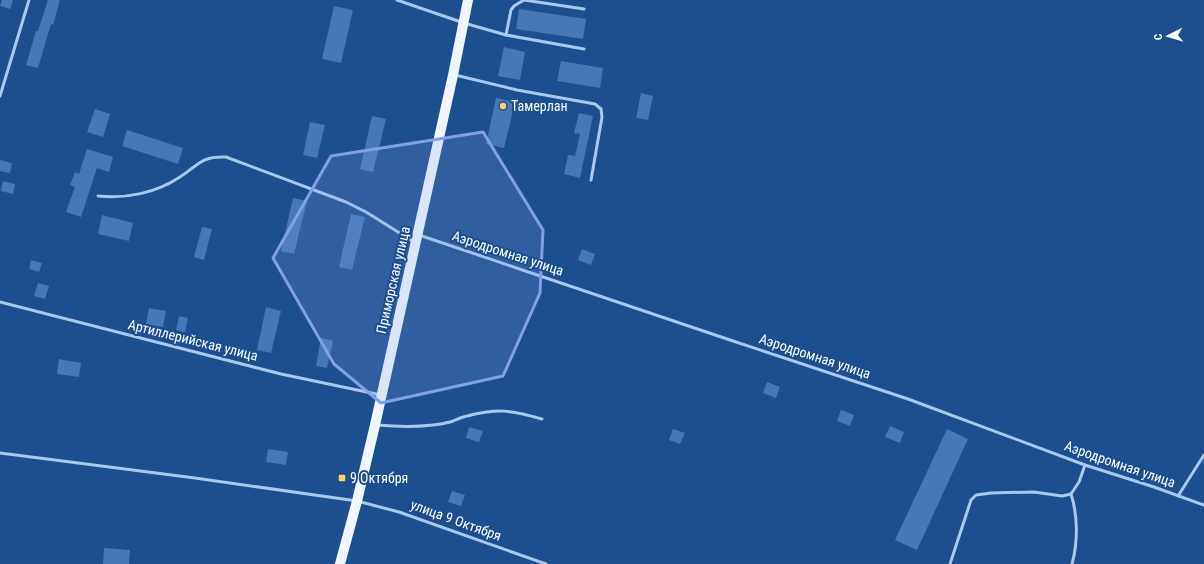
<svg xmlns="http://www.w3.org/2000/svg" width="1204" height="564" font-family="'Roboto Condensed',sans-serif">
<style>
.building{fill:#4478b7}
.lines{fill:none;stroke-linecap:round;stroke-linejoin:round}
.service{stroke:#a9c9ee;stroke-width:3}
.primary{stroke:#f0f6ff;stroke-width:10}
.marked{fill:#839eea;fill-opacity:0.2;stroke:#839eea;stroke-width:3;stroke-linejoin:round}
.poi-dot{fill:#ffd166;stroke:#1b4f8f;stroke-width:1.5}
.labels{text-anchor:middle;dominant-baseline:central;stroke-width:4;stroke-linejoin:round;paint-order:stroke}
.poi-label{font-size:14px;fill:#fff;stroke:#1b4f8f;text-anchor:start}
.street-label{font-size:14px;fill:#fff;stroke:#1b4f8f}
</style>
<rect width="100%" height="100%" fill="#1b4f8f"/>
<g class="building">
<polygon points="2,0 13,0 10,9 0,6"/>
<polygon points="48,0 60,0 53,25 51,24 38,68 26,65 36,31 38,31"/>
<polygon points="334,6 353,10 341,63 322,59"/>
<polygon points="519,9 586,19 583,39 516,29"/>
<polygon points="504,47 525,52 520,80 498,76"/>
<polygon points="561,61 603,68 600,88 557,81"/>
<polygon points="641,93 653,96 648,120 636,118"/>
<polygon points="496,98 515,102 504,148 486,144"/>
<polygon points="95,109 110,114 103,137 87,132"/>
<polygon points="579,113 593,116 580,178 564,174 568,155 575,156 580,134 574,133"/>
<polygon points="372,116 386,119 373,172 360,169"/>
<polygon points="310,122 325,125 317,158 303,155"/>
<polygon points="127,130 183,148 178,164 122,146"/>
<polygon points="87,149 113,157 109,172 97,168 81,217 66,212 75,187 70,185 75,172 79,174"/>
<polygon points="0,160 12,163 10,173 0,171"/>
<polygon points="3,181 15,184 13,194 1,191"/>
<polygon points="293,198 307,201 294,254 281,251"/>
<polygon points="351,214 365,217 352,270 339,267"/>
<polygon points="102,215 133,223 129,241 98,234"/>
<polygon points="202,227 212,229 204,260 194,257"/>
<polygon points="582,249 595,254 591,265 578,260"/>
<polygon points="31,260 42,263 39,272 29,269"/>
<polygon points="38,283 49,286 45,299 34,296"/>
<polygon points="266,307 281,311 271,353 257,350"/>
<polygon points="149,308 166,311 163,327 146,324"/>
<polygon points="179,316 188,318 185,332 176,330"/>
<polygon points="321,338 333,341 327,368 316,366"/>
<polygon points="59,359 81,363 79,377 57,374"/>
<polygon points="767,382 780,387 776,398 763,393"/>
<polygon points="841,410 854,415 850,426 837,421"/>
<polygon points="890,426 904,432 900,443 885,437"/>
<polygon points="469,427 483,431 479,442 466,438"/>
<polygon points="673,429 685,433 680,444 669,440"/>
<polygon points="947,429 968,439 917,550 895,540"/>
<polygon points="268,449 288,452 286,465 266,462"/>
<polygon points="452,491 465,495 461,506 448,502"/>
<polygon points="104,548 130,550 129,564 103,564"/>
</g>
<g class="lines">
<g class="service">
<polyline points="397,0 464,23 506,35 584,49"/>
<polyline points="506,35 511,10 514,6 524,0 584,9"/>
<polyline points="455,75 517,90 595,104 601,109 602,117 591,180"/>
<polyline points="0,96 29,0"/>
<path d="M98,196c28,3 58,-3 82,-19 19,-12 20,-21 46,-20l120,45 20,10 48,30"/>
<polyline points="419,235 733,341 908,399 1085,465 1154,487 1204,505"/>
<polyline points="0,302 281,374 381,395"/>
<path d="M377,425c23,2 49,3 73,-3 6,-2 11,-5 17,-6 31,-8 44,-6 75,3"/>
<polyline points="0,453 195,478 357,501 399,512 546,564"/>
<polyline points="1178,496 1204,455"/>
<polyline points="950,564 971,500 976,495 991,493 1034,492 1062,496 1071,494"/>
<path d="M1072,564c6,-22 6,-48 -1,-70l8,-12 6,-17"/>
</g>
<polyline class="primary" points="340,564 357,501 375,425 453,75 468,0"/>
</g>
<path class="marked" d="M483,132l60,98 -3,63 -37,83 -122,27 -47,-39 -61,-106 58,-102z"/>
<g class="poi-dot">
<circle cx="503" cy="106" r="4"/>
<rect x="338" y="474" width="8" height="8" rx="2"/>
</g>
<g class="labels">
<g class="poi-label">
<text x="511" y="106">Тамерлан</text>
<text x="350" y="478">9 Октября</text>
</g>
<g class="street-label">
<text transform="translate(508 253) rotate(18)">Аэродромная улица</text>
<text transform="translate(393 280) rotate(-77)">Приморская улица</text>
<text transform="translate(193 340) rotate(14)">Артиллерийская улица</text>
<text transform="translate(815 356) rotate(18)">Аэродромная улица</text>
<text transform="translate(1120 464) rotate(19)">Аэродромная улица</text>
<text transform="translate(456 520) rotate(20)">улица 9 Октября</text>
</g>
</g>
<g transform="translate(1168 36) rotate(265)" stroke="#1b4f8f" stroke-width="3" paint-order="stroke">
<path d="M0-3L7 15L0 10L-7 15Z" fill="#ffffff"/>
<text y="-6" font-size="11" font-weight="bold" text-anchor="middle" fill="#ffffff">С</text>
</g>
</svg>
